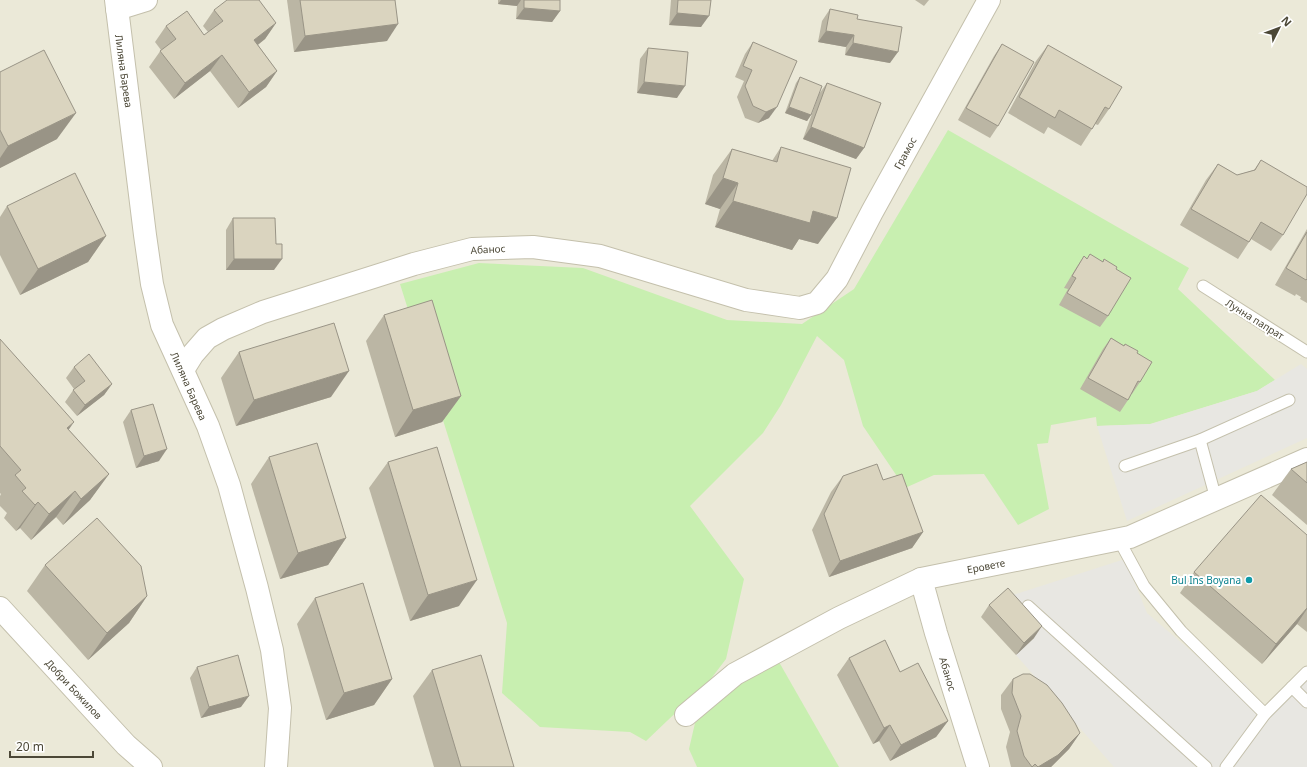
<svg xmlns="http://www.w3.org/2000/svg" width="1307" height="767" font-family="'Noto Sans',sans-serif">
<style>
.residential{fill:#ebe9d8}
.green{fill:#c8efb0}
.parking{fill:#e8e7e2}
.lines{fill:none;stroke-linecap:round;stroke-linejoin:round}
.lane-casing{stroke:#c4c0ac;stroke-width:13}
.street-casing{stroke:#c4c0ac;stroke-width:24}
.lane{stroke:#fff;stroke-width:11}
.street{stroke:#fff;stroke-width:22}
.wall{fill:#bbb6a4}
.shaded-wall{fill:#999486}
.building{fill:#dad4bf;stroke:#999486}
.culture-dot{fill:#0f9aa8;stroke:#fff;stroke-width:1.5}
.labels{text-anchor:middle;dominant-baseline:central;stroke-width:4;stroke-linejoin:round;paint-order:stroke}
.street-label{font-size:10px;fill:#4c4837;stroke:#fff}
.culture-label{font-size:10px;fill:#0d838f;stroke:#fff;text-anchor:end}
</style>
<rect width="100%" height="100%" fill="#f7f5eb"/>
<rect class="residential" x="0" y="0" width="1307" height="767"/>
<g class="green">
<polygon points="948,130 1189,268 1178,289 1275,380 1257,391 1150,424 1097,426 1096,417 1051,425 1048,443 1037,444 1049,509 1018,525 984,474 934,475 905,488 863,426 844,360 817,336 781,405 763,433 690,506 744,579 726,659 710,680 646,741 630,732 540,727 502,693 507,623 400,284 479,263 583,268 727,320 802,324 854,289"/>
<polygon points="779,662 839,767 697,767 689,749 695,723 741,682"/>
</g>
<g class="parking">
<polygon points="1301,364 1307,369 1307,438 1127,521 1097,426 1151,424 1257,391"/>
<polygon points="1125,559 1147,613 1226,681 1245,683 1268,714 1307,673 1307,767 1114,767 1016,655 1000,599"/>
</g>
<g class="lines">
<g class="lane-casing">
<g id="lane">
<polyline points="1203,286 1307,352"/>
<polyline points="1200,440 1216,499"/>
<polyline points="1125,466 1200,440 1289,400"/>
<polyline points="1119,540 1144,586 1181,631 1265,714"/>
<polyline points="1028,606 1206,767"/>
<polyline points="1292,687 1307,702"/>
<polyline points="1226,767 1265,714 1307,672"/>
</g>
</g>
<g class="street-casing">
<g id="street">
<polyline points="116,0 145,235 152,284 162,325 208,426 229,485 257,588 272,650 280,708 276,767"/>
<polyline points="117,9 146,0"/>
<polyline points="183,370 193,354 207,338 223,329 263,312 414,264 472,249 533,247 600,256 746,300 800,308 817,303 837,279 872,212 989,0"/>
<polyline points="921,579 936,633 978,767"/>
<polyline points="0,608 126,745 151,767"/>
<polyline points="686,715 735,674 839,618 921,579 1130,537 1307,459"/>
</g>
</g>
<use href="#lane" class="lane"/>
<use href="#street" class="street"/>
</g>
<g class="wall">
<polygon points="287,0 395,0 387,41 294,52"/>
<polygon points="498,0 560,0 560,11 552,22 516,19 517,6 498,4"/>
<polygon points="671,0 711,0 701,27 669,25"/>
<polygon points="915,0 929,0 924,6"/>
<polygon points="830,9 857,19 890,63 845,55 846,47 818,42 822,21"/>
<polygon points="214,10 276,23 265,39 258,45 277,71 266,87 238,108 210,71 174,99 149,67 161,50 155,42 166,26 204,35 208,32 203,26"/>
<polygon points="753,42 769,118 758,123 745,118 737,97 744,81 735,77 745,54"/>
<polygon points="1002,44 998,126 990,138 958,120 994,56"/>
<polygon points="1048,45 1109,109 1098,125 1095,124 1092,129 1081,146 1048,127 1044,134 1008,113 1036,61"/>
<polygon points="648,48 677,98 637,93 640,59"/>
<polygon points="0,72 57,139 0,168"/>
<polygon points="800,77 811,115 807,121 785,113 796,83"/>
<polygon points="827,83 864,148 856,159 803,139 819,94"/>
<polygon points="781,147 818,244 799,239 792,250 715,227 720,209 705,204 713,175 732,149 772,161"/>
<polygon points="1261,160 1283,235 1271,251 1251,239 1238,259 1180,225 1206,180 1218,164 1237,175 1254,170"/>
<polygon points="7,206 106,236 88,262 20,295 0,255 0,217"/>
<polygon points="233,218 274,270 226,270 226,230"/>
<polygon points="1307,229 1307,303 1300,299 1301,297 1296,294 1295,296 1275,285"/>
<polygon points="1084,256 1087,258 1103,261 1104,259 1116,269 1108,316 1100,327 1059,305 1068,289 1064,288 1076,268"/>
<polygon points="384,315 461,396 442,422 395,437 366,341"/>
<polygon points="1111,338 1137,353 1140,382 1132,394 1132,393 1128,400 1120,412 1080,389 1103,349"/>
<polygon points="0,339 69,430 109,474 90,500 63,525 56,517 31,540 20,528 16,531 4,518 7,513 0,506 0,496 1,494 0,493"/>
<polygon points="239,352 331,397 236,426 221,378"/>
<polygon points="74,367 112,384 104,395 77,416 65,402 74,389 66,378"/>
<polygon points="131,410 159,461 136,468 123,422"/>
<polygon points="269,457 346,538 328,565 280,579 251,484"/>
<polygon points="388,462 459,606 410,621 369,488"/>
<polygon points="1307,462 1307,525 1272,495 1291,469"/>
<polygon points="843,476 883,480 923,532 912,548 829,577 812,530 831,492"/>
<polygon points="1307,535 1307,632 1297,624 1262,664 1180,593 1194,572"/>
<polygon points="45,565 147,596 129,623 88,660 27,591"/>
<polygon points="315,598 392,679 374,705 326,720 297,624"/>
<polygon points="989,605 1034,638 1016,655 981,617"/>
<polygon points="849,658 900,672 948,721 936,737 890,761 879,741 873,744 837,675"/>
<polygon points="197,667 241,707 201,718 190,678"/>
<polygon points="432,670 514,767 434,767 413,696"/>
<polygon points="1013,679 1080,733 1069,749 1051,767 1011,767 1006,747 1010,732 1001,709 1001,695"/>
</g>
<g class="shaded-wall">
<polygon points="501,0 521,0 517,6 498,4"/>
<polygon points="524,8 560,11 552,22 516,19"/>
<polygon points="677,13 709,16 701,27 669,25"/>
<polygon points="276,23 265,39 243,56 254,40"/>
<polygon points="398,24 387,41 294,52 305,36"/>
<polygon points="826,31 854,35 846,47 818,42"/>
<polygon points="853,43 898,52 890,63 845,55"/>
<polygon points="222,55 210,71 174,99 185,83"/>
<polygon points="277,71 266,87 238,108 249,92"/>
<polygon points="644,82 685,86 677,98 637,93"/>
<polygon points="777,107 769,118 758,123 766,112"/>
<polygon points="789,107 811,115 807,121 785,113"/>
<polygon points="76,113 57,139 0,168 0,158 8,146"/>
<polygon points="811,127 864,148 856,159 803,139"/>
<polygon points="723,178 738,183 720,209 705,204"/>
<polygon points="733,201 813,211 837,218 818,244 799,239 792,250 715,227"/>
<polygon points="106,236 88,262 20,295 38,269"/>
<polygon points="234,259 282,259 274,270 226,270"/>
<polygon points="349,371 331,397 236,426 254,400"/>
<polygon points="112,384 104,395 77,416 85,405"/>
<polygon points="461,396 442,422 395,437 413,410"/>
<polygon points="74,422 56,448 67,428"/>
<polygon points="167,449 159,461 136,468 144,456"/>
<polygon points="109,474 90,500 63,525 81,499"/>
<polygon points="75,491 56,517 31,540 49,514"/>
<polygon points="38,502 20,528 16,531 35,505"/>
<polygon points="923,532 912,548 829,577 840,561"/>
<polygon points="346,538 328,565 280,579 298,553"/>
<polygon points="477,580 459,606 410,621 428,595"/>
<polygon points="147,596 129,623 88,660 107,633"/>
<polygon points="1307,608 1307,609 1297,624 1262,664 1276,644"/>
<polygon points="1042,626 1034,638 1016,655 1024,643"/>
<polygon points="392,679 374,705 326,720 344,693"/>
<polygon points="249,696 241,707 201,718 209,707"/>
<polygon points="948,721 936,737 890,761 901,745"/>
<polygon points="890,725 879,741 873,744 884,728"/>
<polygon points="1080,733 1069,749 1051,767 1038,767"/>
</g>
<g class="building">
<polygon points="227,0 259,0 276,23 254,40 277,71 249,92 222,55 185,83 160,51 176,39 166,26 187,11 204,35 223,21 214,10"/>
<polygon points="300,0 395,0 398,24 305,36"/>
<polygon points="524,0 560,0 560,11 524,8"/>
<polygon points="678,0 711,0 709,16 677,13"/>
<polygon points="830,9 858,15 857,19 902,27 898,52 853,43 854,35 826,31"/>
<polygon points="753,42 797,61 777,107 766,112 753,106 745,86 752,70 743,66"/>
<polygon points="1002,44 1034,62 998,126 966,108"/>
<polygon points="1048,45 1122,87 1109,109 1105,107 1092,129 1059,110 1055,118 1019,97"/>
<polygon points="648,48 688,52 685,86 644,82"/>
<polygon points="44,50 76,113 8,146 0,130 0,72"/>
<polygon points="800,77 822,86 811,115 789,107"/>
<polygon points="827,83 881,103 864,148 811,127"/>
<polygon points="781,147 851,168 837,218 813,211 810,223 733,201 738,183 723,178 732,149 777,162"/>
<polygon points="1261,160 1307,187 1307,194 1283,235 1261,222 1249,242 1191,209 1218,164 1237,175 1255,170"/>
<polygon points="75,173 106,236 38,269 7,206"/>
<polygon points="233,218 275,218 276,244 282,244 282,259 234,259"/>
<polygon points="1307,232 1307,279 1306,280 1286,268"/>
<polygon points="1090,254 1103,262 1104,259 1117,267 1116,269 1131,278 1108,316 1067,293 1076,278 1072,276 1084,256 1087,259"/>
<polygon points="432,300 461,396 413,410 384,315"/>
<polygon points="334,323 349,371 254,400 239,352"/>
<polygon points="1111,338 1124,346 1125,344 1138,351 1137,353 1152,362 1140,382 1138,381 1128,400 1088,378"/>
<polygon points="0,339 74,422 67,428 109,474 81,499 75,491 49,514 38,502 35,505 22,491 26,488 15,475 21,470 0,446"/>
<polygon points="89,354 112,384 85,405 73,390 85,381 74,367"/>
<polygon points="153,404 167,449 144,456 131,410"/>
<polygon points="317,443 346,538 298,553 269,457"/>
<polygon points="437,447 477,580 428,595 388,462"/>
<polygon points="1307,462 1307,483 1291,469"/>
<polygon points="877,464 883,480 902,474 923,532 840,561 824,514 843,476"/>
<polygon points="1261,495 1307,535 1307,608 1276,644 1194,572"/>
<polygon points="97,518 141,566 147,596 107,633 45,565"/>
<polygon points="363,583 392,679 344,693 315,598"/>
<polygon points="1008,588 1042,626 1024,643 989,605"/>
<polygon points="885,640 900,672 918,663 948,721 901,745 890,725 884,728 849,658"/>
<polygon points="238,655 249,696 209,707 197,667"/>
<polygon points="481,655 514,767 461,767 432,670"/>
<polygon points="1023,674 1030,674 1047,685 1062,703 1075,723 1080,733 1058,755 1038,767 1035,764 1032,767 1024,756 1017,731 1021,716 1012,693 1013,679"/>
</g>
<circle class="culture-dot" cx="1249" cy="580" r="4"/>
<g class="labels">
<g class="street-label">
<text transform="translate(124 71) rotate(82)">Лиляна Барева</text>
<text transform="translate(905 153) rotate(-61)">Грамос</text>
<text transform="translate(488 249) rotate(-3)">Абанос</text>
<text transform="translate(1255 319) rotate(32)">Лунна папрат</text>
<text transform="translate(189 386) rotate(66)">Лиляна Барева</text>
<text transform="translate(986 566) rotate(-11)">Еровете</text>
<text transform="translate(948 674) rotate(73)">Абанос</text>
<text transform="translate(74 689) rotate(47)">Добри Божилов</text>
</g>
<g class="culture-label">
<text x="1241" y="580">Bul Ins Boyana</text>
</g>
</g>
<g transform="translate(1279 28) rotate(48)" stroke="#ffffff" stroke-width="3" paint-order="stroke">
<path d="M0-3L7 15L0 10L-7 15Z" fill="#4c4837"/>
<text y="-6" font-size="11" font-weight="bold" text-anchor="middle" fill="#4c4837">N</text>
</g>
<path d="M10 751v6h83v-6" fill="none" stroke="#4c4837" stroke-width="2"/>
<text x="16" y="751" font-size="12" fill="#4c4837" stroke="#ffffff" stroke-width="3" paint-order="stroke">20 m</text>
</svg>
